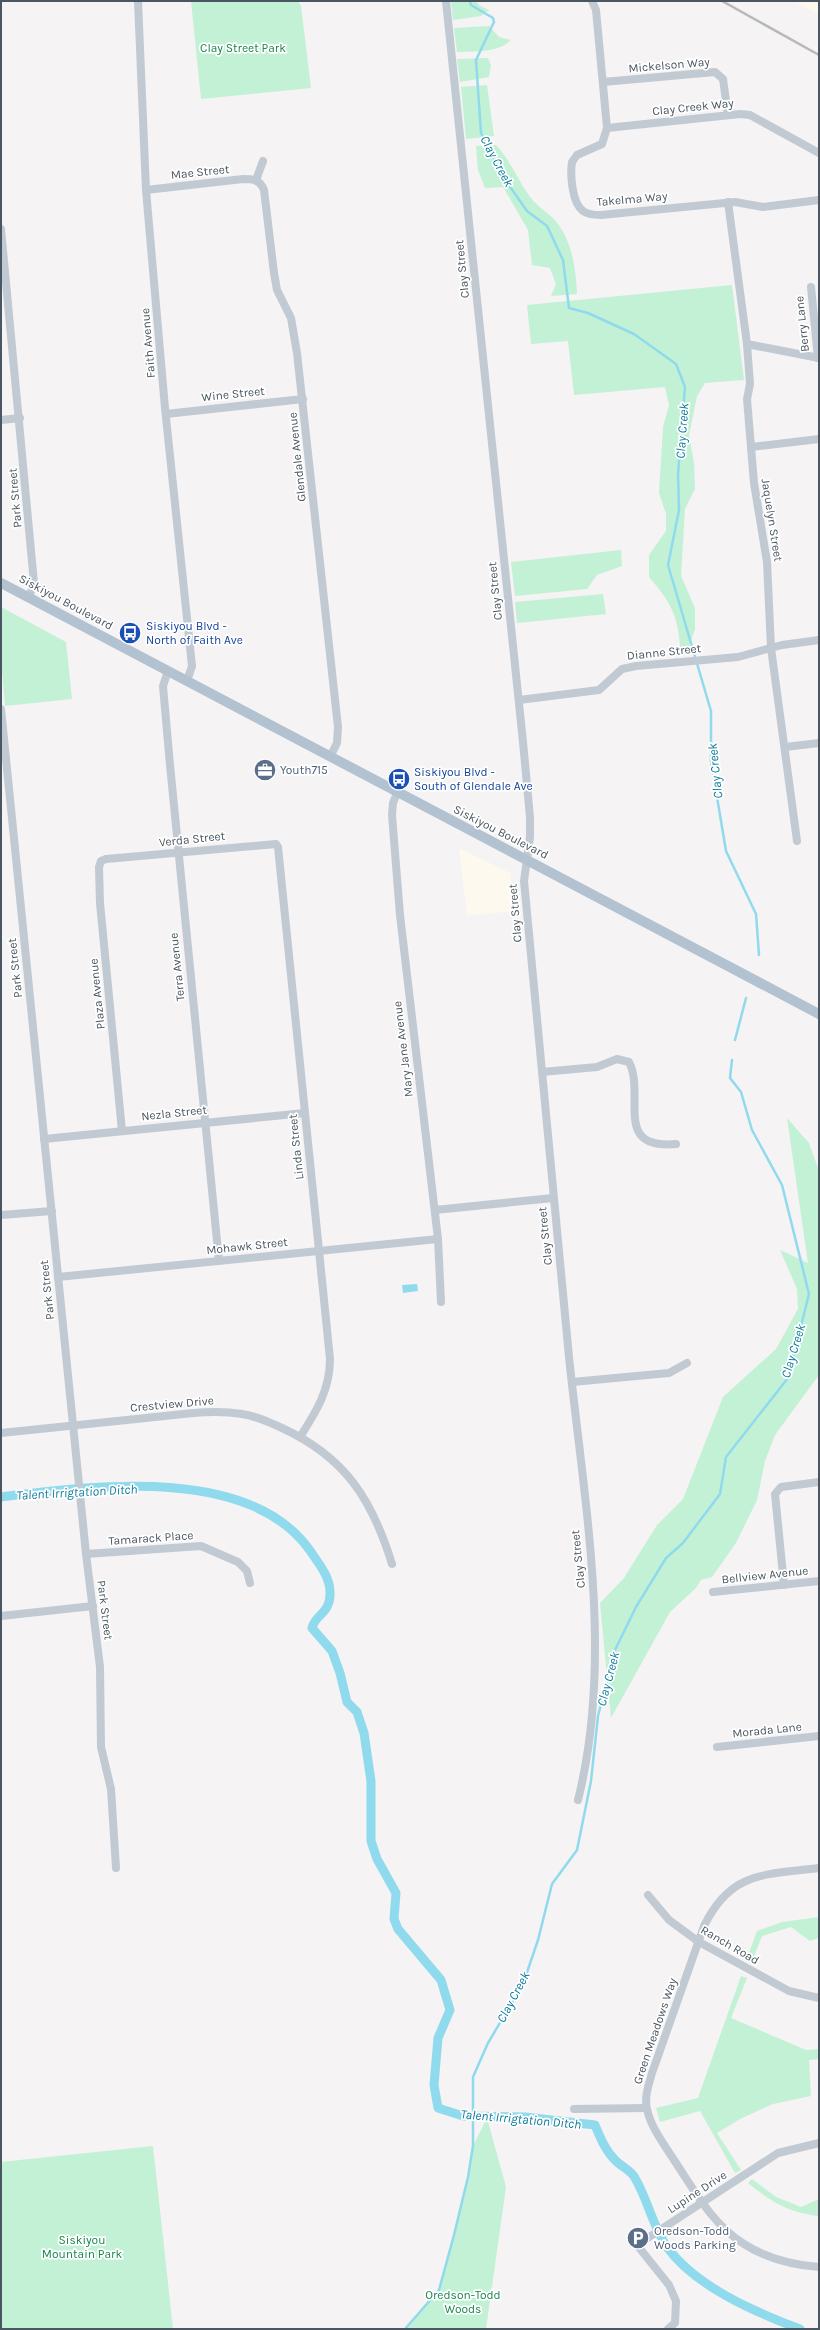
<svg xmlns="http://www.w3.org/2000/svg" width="820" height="2330" font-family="Karla,sans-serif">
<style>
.commercial{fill:#fdf9ef}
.green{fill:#c3f1d5}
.water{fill:#90daee}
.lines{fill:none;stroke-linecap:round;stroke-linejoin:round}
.stream{stroke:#90daee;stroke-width:2.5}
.canal{stroke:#90daee;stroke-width:9}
.minor{stroke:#c1cad2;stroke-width:8}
.major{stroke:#b3c2d1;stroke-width:10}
.rail{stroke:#b5b8bd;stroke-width:2.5}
.labels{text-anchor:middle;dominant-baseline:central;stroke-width:3.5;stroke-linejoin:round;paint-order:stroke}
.park-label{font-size:12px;fill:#17864f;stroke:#fff}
.street-label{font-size:12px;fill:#4a5661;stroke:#fff}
.transit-label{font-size:12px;fill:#164399;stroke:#fff;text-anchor:start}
.service-label{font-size:12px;fill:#4e5e75;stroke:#fff;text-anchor:start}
.water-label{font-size:13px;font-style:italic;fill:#0c7c9b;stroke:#fff}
</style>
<rect width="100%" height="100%" fill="#f5f3f3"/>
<g class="commercial">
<polygon points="794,1 819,1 819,15"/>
<polygon points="459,848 510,873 516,911 467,916"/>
</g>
<g class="green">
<polygon points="191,1 298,1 301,6 311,88 201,99"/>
<polygon points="451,1 476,1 479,5 489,10 481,16 453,20"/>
<path d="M489,26l10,11 12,3c-14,13 -36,11 -54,12l-3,-24z"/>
<polygon points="488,58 491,65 489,77 460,82 457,59"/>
<polygon points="487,85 494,136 466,139 461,87"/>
<path d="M496,145c15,16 22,36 35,53 6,8 16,14 23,21 18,20 22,50 23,75l-26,2 5,-12 -6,-16 -18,-3 -4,-35 -25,-43 -18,1 -7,-18 -2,-24z"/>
<path d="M732,285l12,95 -39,3 -8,13 -8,39 5,28 1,26 -10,20 -4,67 14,32v21l-9,26h-5c-3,-38 -7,-49 -32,-78v-22l17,-24v-17l-7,-21 4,-66 6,-22 -4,-18 -91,8 -6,-54 -37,3 -4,-39z"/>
<polygon points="621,550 622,566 597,575 587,589 515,596 511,562"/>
<polygon points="603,594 606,614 517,623 515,602"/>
<polygon points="1,607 66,642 72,699 5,706 1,660"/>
<polygon points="787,1118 809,1143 819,1171 819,1375 775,1435 765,1461 757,1500 736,1543 712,1577 701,1580 696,1588 670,1612 611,1718 600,1603 624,1578 657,1525 683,1499 723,1397 776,1349 798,1309 797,1289 780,1250 808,1263"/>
<polygon points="819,1917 819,1938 810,1941 791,1927 762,1936 751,1964 746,1961 757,1931 782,1922"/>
<polygon points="741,1976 747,1978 731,2018 806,2050 819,2049 819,2059 809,2060 811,2096 773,2104 740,2119 717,2133 741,2170 735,2173 700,2111 660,2122 656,2108 698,2098"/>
<polygon points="487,2118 506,2187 486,2329 405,2329 439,2290 468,2177 473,2146"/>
<polygon points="153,2146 173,2329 1,2329 1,2162"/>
<path d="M752,2179l24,18 25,10 18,-8v17c-32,-4 -47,-14 -71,-33z"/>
</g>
<polygon class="water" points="417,1284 418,1291 403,1293 402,1285"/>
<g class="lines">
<g class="stream">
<polyline points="470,1 471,5 493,18 494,22 476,60 481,133 506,181 527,211 547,226 563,260 569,308 588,313 634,334 676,364 685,387 678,474 679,510 668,565 711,711 711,761 726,851 756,914 759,955"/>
<polyline points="735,1040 746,998"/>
<polyline points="405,2329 439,2290 454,2235 468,2177 473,2146 473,2077 488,2043 523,1984 538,1940 552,1884 577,1850 591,1781 598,1716 615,1650 636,1607 666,1558 683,1543 720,1494 726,1457 788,1378 809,1294 782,1185 752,1130 741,1092 730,1078 732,1060"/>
</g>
<path class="canal" d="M1,1497c91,-11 250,-33 310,55 8,12 19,25 19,40 1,22 -15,22 -18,36l20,23 8,22 7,29 10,10 7,21 7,48v60l6,18 19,34 -2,26 4,10 43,51 9,30 -12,28 -4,47 4,23 25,8 62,1 70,8c5,12 10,25 20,35 5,6 16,10 20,18 13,22 17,47 32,69 29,40 88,65 133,82"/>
<g class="minor">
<polyline points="138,1 146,190 165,408 192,666 187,681"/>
<path d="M446,1l77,741 7,75v20l-6,44c15,159 29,318 45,476 15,145 45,299 9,443"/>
<path d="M592,1l4,9 11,118 -5,16 -25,11 -5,7c-2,13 0,41 11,49 5,4 12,4 18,4l134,-13 28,5 56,-7"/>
<polyline points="603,82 715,72 723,79 728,115"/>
<polyline points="607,128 740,114 750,115 819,153"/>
<polyline points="256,180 263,161"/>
<path d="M146,190l97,-11c11,0 17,1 21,11l10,83 3,17 14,28 6,35 41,374 -1,16 -7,14"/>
<polyline points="728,202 747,344 750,384 747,399 754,483 767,562 771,648 797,841"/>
<polyline points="1,229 34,583 29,597"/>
<polyline points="811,287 818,358"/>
<polyline points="747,344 819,358"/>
<polyline points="166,414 303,399"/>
<polyline points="1,420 20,418"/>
<polyline points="751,447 819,439"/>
<polyline points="168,671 163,686 170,765 219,1261"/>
<polyline points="519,700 599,690 622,669 636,666 738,657 782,645 819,640"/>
<polyline points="1,709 86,1554 100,1667 101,1747 111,1789 116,1868"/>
<polyline points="785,747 819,743"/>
<polyline points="397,793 393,803 392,815 400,915 438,1239 441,1302"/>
<path d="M542,1072l55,-5 20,-8 12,3c17,33 -17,88 47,82"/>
<path d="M122,1131l-22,-228 -1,-36 2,-6 5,-2 170,-15 2,3 52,512c0,31 -14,53 -30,78"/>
<polyline points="44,1139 305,1113"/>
<polyline points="435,1210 553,1198"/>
<polyline points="1,1215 52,1211"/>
<polyline points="58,1277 438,1239"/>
<polyline points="572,1382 669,1373 687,1363"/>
<path d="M1,1433c48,-5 96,-10 145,-15 32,-3 64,-9 96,-4 14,2 27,8 40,14 63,29 90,71 110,136"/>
<polyline points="86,1554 201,1546 238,1562 247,1571 250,1583"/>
<polyline points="784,1585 775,1494 781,1487 819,1482"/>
<polyline points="713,1592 819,1581"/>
<polyline points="1,1616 93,1606"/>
<polyline points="717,1747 819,1736"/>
<path d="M819,1868c-55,7 -88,3 -115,58l-52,147c-3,11 -8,24 -5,36 4,19 17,35 27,51 20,30 38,64 70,84 22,14 49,21 75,23"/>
<polyline points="648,1895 669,1920 699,1942 789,1991 819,1998"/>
<polyline points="574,2109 646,2108"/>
<polyline points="668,2329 675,2323 676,2301 669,2285 637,2245 778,2153 819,2143"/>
</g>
<polyline class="major" points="1,583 819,1014"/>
<polyline class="rail" points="722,1 819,55"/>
</g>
<defs>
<g id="bus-disc" transform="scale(1.15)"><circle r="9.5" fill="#1a4fb4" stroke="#fff"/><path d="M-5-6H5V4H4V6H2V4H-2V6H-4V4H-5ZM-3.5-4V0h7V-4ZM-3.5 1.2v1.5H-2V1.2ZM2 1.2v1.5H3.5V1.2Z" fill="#fff"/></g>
<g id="office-disc" transform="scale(1.15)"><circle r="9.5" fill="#5c6f8a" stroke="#fff"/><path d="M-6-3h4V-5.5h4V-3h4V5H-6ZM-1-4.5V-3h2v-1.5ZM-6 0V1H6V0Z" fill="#fff"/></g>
<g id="parking-disc" transform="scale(1.15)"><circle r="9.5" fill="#5c6f8a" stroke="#fff"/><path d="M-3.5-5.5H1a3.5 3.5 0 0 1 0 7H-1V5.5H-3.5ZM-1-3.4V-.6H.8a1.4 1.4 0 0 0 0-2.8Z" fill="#fff"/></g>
</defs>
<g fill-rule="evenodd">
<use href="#bus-disc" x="130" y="633"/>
<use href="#office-disc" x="265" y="770"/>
<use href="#bus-disc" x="399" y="779"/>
<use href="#parking-disc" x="638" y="2238"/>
</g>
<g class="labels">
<g class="park-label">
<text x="243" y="48">Clay Street Park</text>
<text x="82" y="2240">Siskiyou<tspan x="82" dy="14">Mountain Park</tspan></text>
<text x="463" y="2295">Oredson-Todd<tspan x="463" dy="14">Woods</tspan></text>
</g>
<g class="street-label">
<text transform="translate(669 65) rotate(-5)">Mickelson Way</text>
<text transform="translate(693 107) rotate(-6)">Clay Creek Way</text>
<text transform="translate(200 172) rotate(-6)">Mae Street</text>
<text transform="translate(632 199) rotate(-5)">Takelma Way</text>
<text transform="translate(462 269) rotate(-96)">Clay Street</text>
<text transform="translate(802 324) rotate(-96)">Berry Lane</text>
<text transform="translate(148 343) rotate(-95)">Faith Avenue</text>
<text transform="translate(233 394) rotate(-6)">Wine Street</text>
<text transform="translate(297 457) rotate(-96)">Glendale Avenue</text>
<text transform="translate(15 498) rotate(-95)">Park Street</text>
<text transform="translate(772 520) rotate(81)">Jaquelyn Street</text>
<text transform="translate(495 591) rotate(-96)">Clay Street</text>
<text transform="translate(66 602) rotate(28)">Siskiyou Boulevard</text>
<text transform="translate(664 652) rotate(-6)">Dianne Street</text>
<text transform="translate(501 832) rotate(27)">Siskiyou Boulevard</text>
<text transform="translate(192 839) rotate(-6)">Verda Street</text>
<text transform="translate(515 913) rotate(-95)">Clay Street</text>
<text transform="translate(177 967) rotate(-96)">Terra Avenue</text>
<text transform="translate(15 968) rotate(-96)">Park Street</text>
<text transform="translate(97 994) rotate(-96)">Plaza Avenue</text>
<text transform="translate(403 1049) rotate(-97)">Mary Jane Avenue</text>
<text transform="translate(174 1113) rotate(-6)">Nezla Street</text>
<text transform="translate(296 1147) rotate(-96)">Linda Street</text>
<text transform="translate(545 1236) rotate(-96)">Clay Street</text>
<text transform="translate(247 1246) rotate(-6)">Mohawk Street</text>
<text transform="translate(47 1290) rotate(-96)">Park Street</text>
<text transform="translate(172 1404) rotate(-5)">Crestview Drive</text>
<text transform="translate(151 1538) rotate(-4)">Tamarack Place</text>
<text transform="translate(578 1559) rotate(-96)">Clay Street</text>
<text transform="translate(765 1575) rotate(-6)">Bellview Avenue</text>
<text transform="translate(105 1610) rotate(83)">Park Street</text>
<text transform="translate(767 1730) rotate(-6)">Morada Lane</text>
<text transform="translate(730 1945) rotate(30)">Ranch Road</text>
<text transform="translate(655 2031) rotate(-71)">Green Meadows Way</text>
<text transform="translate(697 2192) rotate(-33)">Lupine Drive</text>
</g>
<g class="transit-label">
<text x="146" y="626">Siskiyou Blvd -<tspan x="146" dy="14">North of Faith Ave</tspan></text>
<text x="414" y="772">Siskiyou Blvd -<tspan x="414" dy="14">South of Glendale Ave</tspan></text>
</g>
<g class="service-label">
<text x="280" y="770">Youth715</text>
<text x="654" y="2231">Oredson-Todd<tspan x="654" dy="14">Woods Parking</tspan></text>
</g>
<g class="water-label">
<text transform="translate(497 161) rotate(62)">Clay Creek</text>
<text transform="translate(682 431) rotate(-86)">Clay Creek</text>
<text transform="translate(715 771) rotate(-96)">Clay Creek</text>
<text transform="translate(793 1351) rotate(-73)">Clay Creek</text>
<text transform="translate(77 1492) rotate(-3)">Talent Irrigtation Ditch</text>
<text transform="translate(608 1679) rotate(-75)">Clay Creek</text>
<text transform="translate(513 1997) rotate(-62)">Clay Creek</text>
<text transform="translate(521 2119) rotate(5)">Talent Irrigtation Ditch</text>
</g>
</g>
<rect width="820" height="2330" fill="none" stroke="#4a5661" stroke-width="4"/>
</svg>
